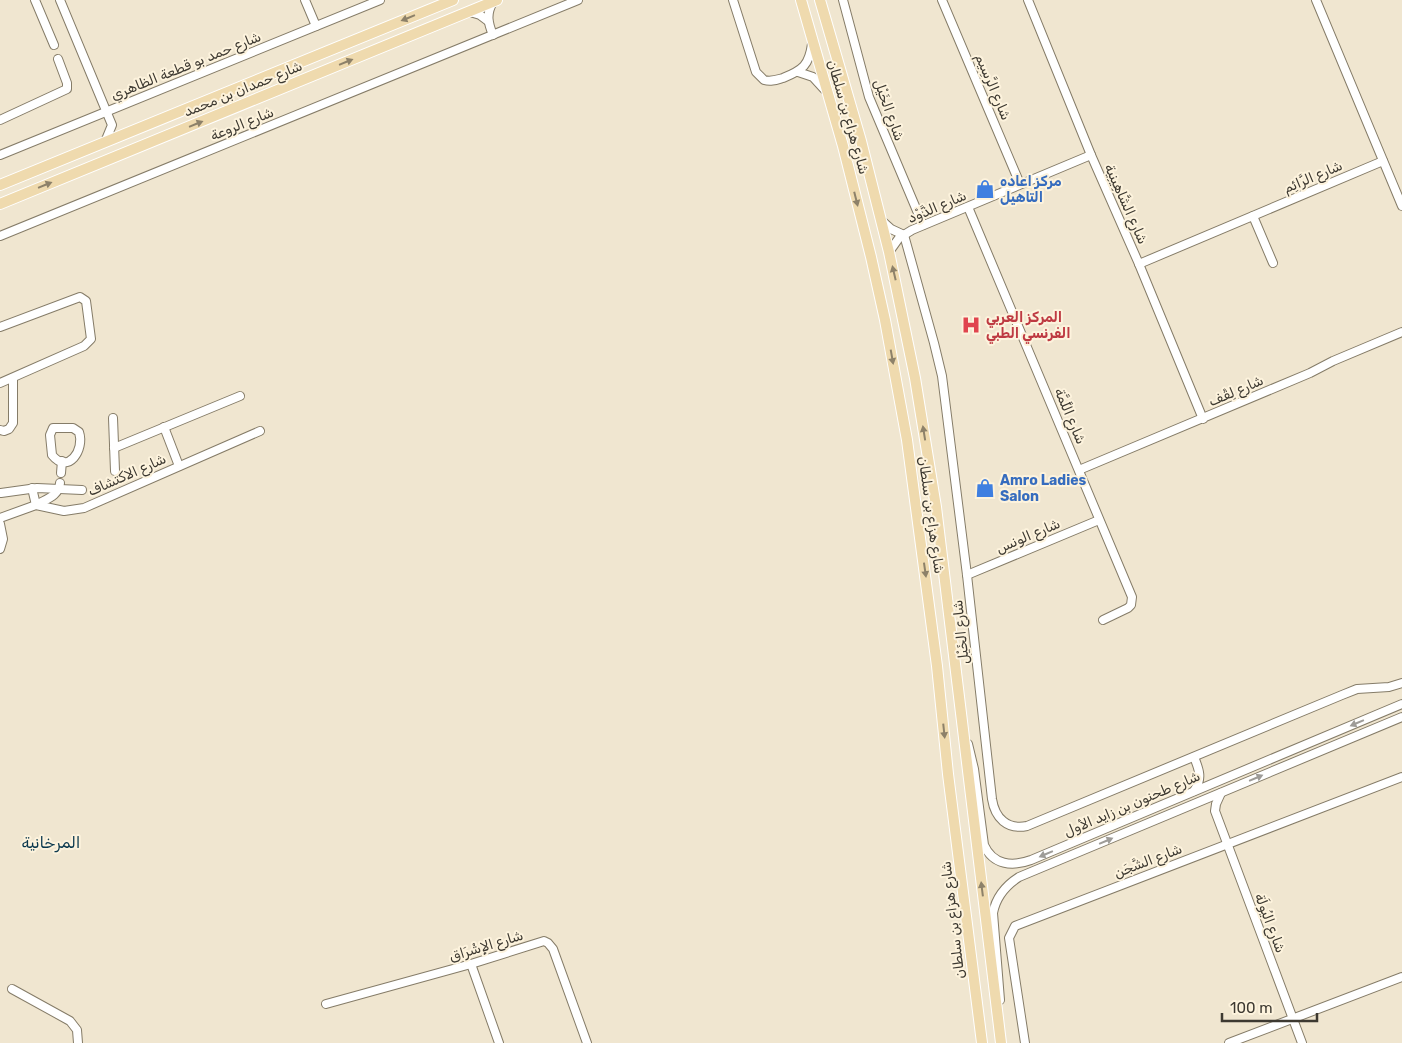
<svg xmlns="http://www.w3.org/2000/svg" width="1402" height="1043" font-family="Rubik,'Noto Naskh Arabic',sans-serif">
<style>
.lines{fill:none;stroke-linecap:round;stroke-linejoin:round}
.minor-casing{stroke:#857c68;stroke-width:10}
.major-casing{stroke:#fff;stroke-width:12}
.minor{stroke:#fff;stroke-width:8}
.major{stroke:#efdaae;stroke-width:10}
.oneway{fill:#8d8169}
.oneway2{fill:#9e9c98}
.labels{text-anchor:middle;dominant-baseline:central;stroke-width:4;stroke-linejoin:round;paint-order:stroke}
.street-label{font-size:14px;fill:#3d3931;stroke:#fdf3dd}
.shop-label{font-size:14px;font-weight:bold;fill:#366cbe;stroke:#fdf3dd;text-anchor:start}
.health-label{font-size:14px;font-weight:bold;fill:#be3a42;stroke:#fdf3dd;text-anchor:start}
.quarter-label{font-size:16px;fill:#0c394e;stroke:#fdf3dd}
</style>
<rect width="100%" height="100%" fill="#f0e6d0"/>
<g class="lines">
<g class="minor-casing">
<g id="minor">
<polyline points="35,0 54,45"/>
<polyline points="60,0 112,125 105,142"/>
<polyline points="305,0 316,26"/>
<path d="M733,0l23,72 8,8c7,2 12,0 19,-2 20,-8 26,-13 29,-34"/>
<polyline points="843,0 869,97 923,225"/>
<polyline points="942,0 1020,184"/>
<polyline points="1028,0 1091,155 1139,264 1203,419"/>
<polyline points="1316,0 1402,206"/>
<path d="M493,2c-7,12 -5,21 0,33"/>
<polyline points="470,12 480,15 488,21"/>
<polyline points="798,72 813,77 824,89"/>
<polyline points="0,120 67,89 67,83 58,59"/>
<polyline points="0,155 380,0"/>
<polyline points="968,207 1132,597 1131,605 1128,608 1103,620"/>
<polyline points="1253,216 1273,263"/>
<polyline points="881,220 891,229 904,235"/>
<path d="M904,235l30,108 8,33 25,199 25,224c3,19 15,31 35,27l315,-131 15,-6 32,-2 13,-4"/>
<polyline points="0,236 578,0"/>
<polyline points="889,252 899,238 912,230 1091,155"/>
<polyline points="1139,264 1383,161"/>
<polyline points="0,327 80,297 86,301 91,339 84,346 0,383"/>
<polyline points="113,418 115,471"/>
<polyline points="164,427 179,466"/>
<path d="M53,428h20l6,4c6,18 -11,43 -27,23l-2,-20z"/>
<polyline points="0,430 4,431 9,429 13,423 13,378"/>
<polyline points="114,448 240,396"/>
<polyline points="1079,470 1310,373 1333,361 1402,332"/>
<polyline points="61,473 62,461"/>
<path d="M32,488l4,17c10,-6 23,-9 24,-22"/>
<polyline points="1,493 37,488 82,490"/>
<polyline points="0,518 36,505 64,511 84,508 260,431"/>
<polyline points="0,524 3,539 0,549"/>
<polyline points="967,575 1099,520"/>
<path d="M968,744l6,25 10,76c9,20 28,22 47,15l371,-156"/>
<path d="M1194,757c5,12 9,22 0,34"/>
<polyline points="1221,793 1216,804 1215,811 1302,1043"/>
<polyline points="471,964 499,1043"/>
<polyline points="12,989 70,1021 77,1030 78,1043"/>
<path d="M1000,1000l-7,-87c3,-16 12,-27 26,-36l383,-160"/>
<polyline points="326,1004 471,964 544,941 548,943 553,949 587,1043"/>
<polyline points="1025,1043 1009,938 1015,926 1402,777"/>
<polyline points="1229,1043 1402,977"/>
</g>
</g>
<g class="major-casing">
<g id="major">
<polyline points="801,0 843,146 871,257 885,320 907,440 937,666 948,774 982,1043"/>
<polyline points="820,0 861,141 889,252 915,378 936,507 1001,1043"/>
<polyline points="0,185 453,0"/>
<polyline points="0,204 497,0"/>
</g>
</g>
<use href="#minor" class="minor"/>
<use href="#major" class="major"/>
</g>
<defs><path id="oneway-solid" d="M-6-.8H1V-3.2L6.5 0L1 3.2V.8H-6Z" transform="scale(1.25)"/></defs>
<g class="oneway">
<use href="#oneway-solid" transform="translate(408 18) rotate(158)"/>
<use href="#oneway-solid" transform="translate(346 62) rotate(-22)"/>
<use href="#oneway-solid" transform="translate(196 124) rotate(-22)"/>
<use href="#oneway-solid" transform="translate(45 185) rotate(-22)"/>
<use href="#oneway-solid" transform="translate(856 199) rotate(76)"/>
<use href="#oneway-solid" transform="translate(894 273) rotate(-103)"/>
<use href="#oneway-solid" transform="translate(892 357) rotate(80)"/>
<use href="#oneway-solid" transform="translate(924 433) rotate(-99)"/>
<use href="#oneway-solid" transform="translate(925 570) rotate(82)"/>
<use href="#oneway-solid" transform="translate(944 731) rotate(84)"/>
<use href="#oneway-solid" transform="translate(982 889) rotate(-97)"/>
</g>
<g class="oneway2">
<use href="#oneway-solid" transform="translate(1357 723) rotate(157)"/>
<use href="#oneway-solid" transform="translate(1256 778) rotate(-23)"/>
<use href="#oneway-solid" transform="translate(1106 841) rotate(-23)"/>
<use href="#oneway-solid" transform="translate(1046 854) rotate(157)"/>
</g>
<defs>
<g id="shop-bare" transform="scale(1.5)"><path d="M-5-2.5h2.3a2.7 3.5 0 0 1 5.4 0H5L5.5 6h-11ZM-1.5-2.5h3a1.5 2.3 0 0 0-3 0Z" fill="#3f7fe0" stroke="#fdf3dd" stroke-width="2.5" paint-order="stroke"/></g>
<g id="hospital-bare" transform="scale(1.5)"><path d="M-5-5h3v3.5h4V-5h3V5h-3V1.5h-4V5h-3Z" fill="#e0444e" stroke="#fdf3dd" stroke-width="2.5" paint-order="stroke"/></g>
</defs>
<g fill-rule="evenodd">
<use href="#shop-bare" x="985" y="189"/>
<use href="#hospital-bare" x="971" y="325"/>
<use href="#shop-bare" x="985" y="488"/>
</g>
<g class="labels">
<g class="street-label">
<text transform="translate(186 66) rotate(-22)">شارع حمد بو قطعة الظاهري</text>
<text transform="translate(993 87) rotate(67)">شارع الرَّسِيم</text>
<text transform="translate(243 89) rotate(-22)">شارع حمدان بن محمد</text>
<text transform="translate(889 110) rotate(70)">شارع الخَيْل</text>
<text transform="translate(848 117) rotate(74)">شارع هزاع بن سلطان</text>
<text transform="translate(242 124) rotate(-22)">شارع الروعة</text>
<text transform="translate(1313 177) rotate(-23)">شارع الرَّائِم</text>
<text transform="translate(1126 204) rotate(66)">شارع الشَّاهِينِية</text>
<text transform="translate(937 207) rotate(-23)">شارع الذَّوْد</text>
<text transform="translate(1236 391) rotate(-23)">شارع لِقْف</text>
<text transform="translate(1070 416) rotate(67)">شارع اللَّمَّة</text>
<text transform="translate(127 475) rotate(-24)">شارع الاكتشاف</text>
<text transform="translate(931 515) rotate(82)">شارع هزاع بن سلطان</text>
<text transform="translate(1028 536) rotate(-23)">شارع الونس</text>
<text transform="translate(961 632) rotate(-96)">شارع الخَيْل</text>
<text transform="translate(1132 804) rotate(-23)">شارع طحنون بن زايد الأول</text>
<text transform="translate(1148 861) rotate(-21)">شارع الشَّجَن</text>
<text transform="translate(953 920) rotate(-97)">شارع هزاع بن سلطان</text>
<text transform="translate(1270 923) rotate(69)">شارع اليُولَة</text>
<text transform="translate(486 946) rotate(-17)">شارع الإِشْرَاق</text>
</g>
<g class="shop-label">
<text x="1000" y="181">مركز اعاده<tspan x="1000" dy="16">التاهيل</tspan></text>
<text x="1000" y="480">Amro Ladies<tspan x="1000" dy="16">Salon</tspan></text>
</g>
<g class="health-label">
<text x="986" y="317">المركز العربي<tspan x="986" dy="16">الفرنسي الطبي</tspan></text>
</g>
<g class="quarter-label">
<text x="51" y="842">المرخانية</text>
</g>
</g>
<path d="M1222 1013v8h95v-8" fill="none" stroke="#3d3931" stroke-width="2.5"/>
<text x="1230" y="1013" font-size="15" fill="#3d3931" stroke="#fdf3dd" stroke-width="4" paint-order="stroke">100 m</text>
</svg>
